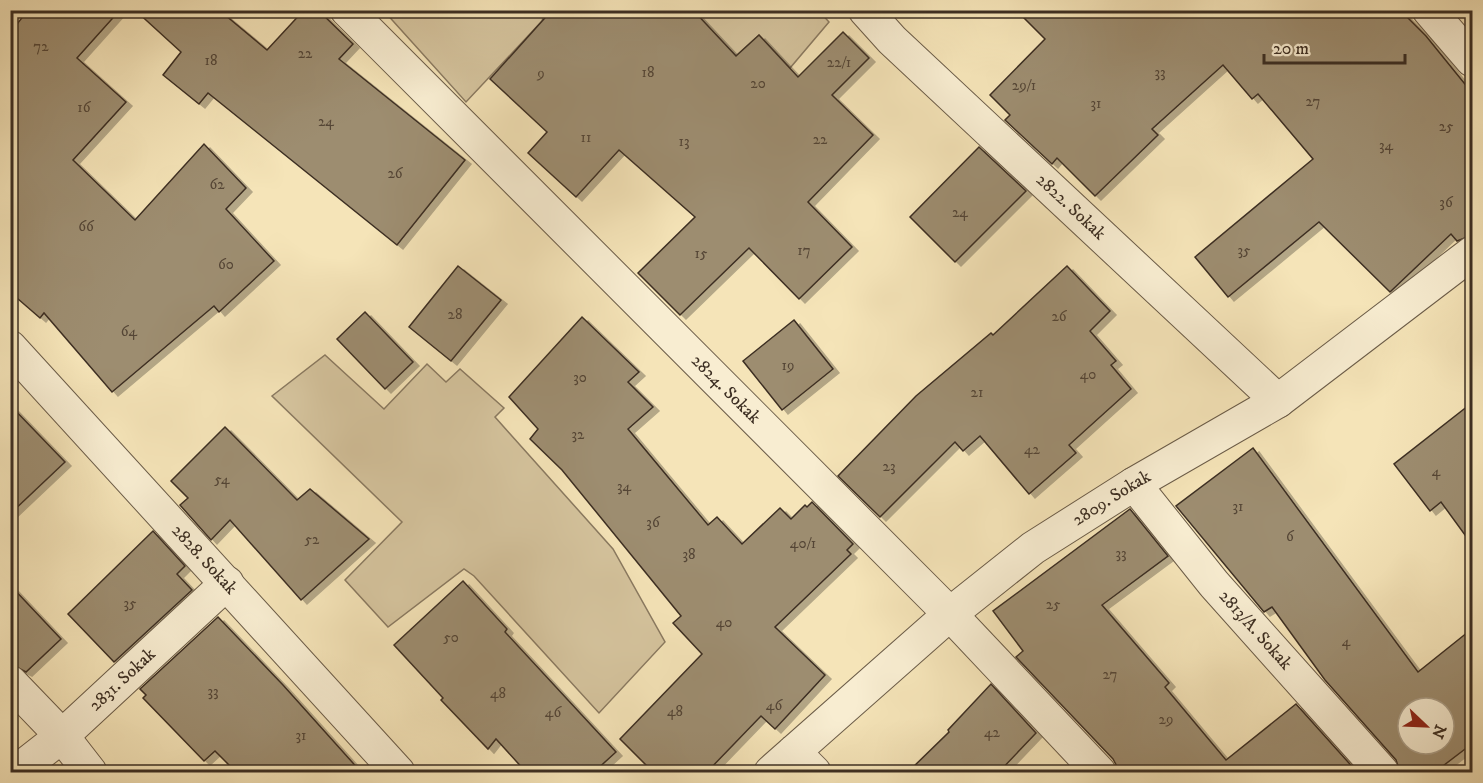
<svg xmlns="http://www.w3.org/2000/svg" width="1483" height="783" font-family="'IM FELL DW Pica',serif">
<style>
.green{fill:#d6c59f;stroke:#8a7a61;stroke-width:1.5}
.building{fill:#9d8d70;stroke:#3d2f23;stroke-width:1.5;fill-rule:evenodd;filter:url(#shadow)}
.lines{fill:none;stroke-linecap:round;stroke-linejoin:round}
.street-casing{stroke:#6b5c48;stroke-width:35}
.street{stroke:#f8edd1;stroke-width:33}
.labels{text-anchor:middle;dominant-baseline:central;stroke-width:4.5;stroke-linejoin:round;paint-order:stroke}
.number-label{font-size:15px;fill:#554636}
.street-label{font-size:18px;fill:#3d2f23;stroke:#f8edd1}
</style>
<defs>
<filter id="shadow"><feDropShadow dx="6" dy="4" stdDeviation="0" flood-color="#0004"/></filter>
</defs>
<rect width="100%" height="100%" fill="#f5e4b8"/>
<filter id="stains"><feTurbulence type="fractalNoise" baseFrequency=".00333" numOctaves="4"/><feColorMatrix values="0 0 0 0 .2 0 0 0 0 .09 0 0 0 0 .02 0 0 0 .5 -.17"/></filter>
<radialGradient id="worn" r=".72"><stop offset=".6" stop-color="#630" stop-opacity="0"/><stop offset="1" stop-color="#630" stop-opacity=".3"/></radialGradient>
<g class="green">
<polygon points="384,11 545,11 542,21 466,102"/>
<polygon points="693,11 819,11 829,22 790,68 759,35 736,56"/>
<polygon points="325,355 384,409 427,364 446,382 460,369 504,408 495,417 613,549 665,642 599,713 474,576 464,569 388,627 345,580 402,522 272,396"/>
</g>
<g class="building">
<polygon points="28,10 120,10 77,58 126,102 73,160 135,220 204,144 246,188 226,209 274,261 219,312 214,306 112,392 44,313 40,318 10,292 10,33"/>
<polygon points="135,10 219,10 267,50 304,10 318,10 353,44 339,59 465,160 397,245 208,93 199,104 163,75 181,52"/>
<polygon points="552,10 693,10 736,56 759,35 798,77 843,32 869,58 832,95 873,135 808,202 852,247 799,299 749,248 680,315 638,273 695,217 619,150 576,197 528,153 547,132 490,79"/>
<polygon points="1016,10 1400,10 1426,36 1473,94 1473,235 1457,241 1451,234 1390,292 1319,222 1228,297 1195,257 1313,159 1258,94 1252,99 1223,65 1152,129 1158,135 1095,196 1057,158 1052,164 1005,120 1010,115 990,95 1045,39"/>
<polygon points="979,147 1026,191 955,262 910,217"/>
<polygon points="458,266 501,300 451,361 409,327"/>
<polygon points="1067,266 1110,311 1090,331 1116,361 1111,365 1131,389 1069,445 1076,453 1029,494 980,436 963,451 955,442 880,517 838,476 916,396 991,333 993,335"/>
<polygon points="365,312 413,362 385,389 337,339"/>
<polygon points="582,317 639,372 628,382 653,407 628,429 708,525 717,517 742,544 780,508 791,519 805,505 807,507 812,502 853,544 847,550 851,554 775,627 825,675 775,729 761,716 707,772 653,772 620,739 702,654 673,623 681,616 562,470 530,439 538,429 509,397"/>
<polygon points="794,320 833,369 782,410 743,361"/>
<polygon points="1473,402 1473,546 1441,502 1430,511 1394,464"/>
<polygon points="10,405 65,462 10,514"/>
<polygon points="225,427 297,500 310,489 369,539 301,600 230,520 211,540 180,505 188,498 171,481"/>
<path d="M1253,448l165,224 55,-44v115l-38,29h-35l-4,-12 -71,-80 -53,-73 -8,5 -88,-106zM1408,708h36v36h-36z"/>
<polygon points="1130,509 1168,556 1102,605 1169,683 1165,687 1226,760 1296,704 1357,772 1120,772 1113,759 1016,657 1023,651 993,611"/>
<polygon points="153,531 185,566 177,574 192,590 114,662 68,614"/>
<polygon points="463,581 507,629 505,632 616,752 594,772 526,772 496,739 488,749 441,700 443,698 394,645"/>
<polygon points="10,585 61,639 26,672 10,664"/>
<polygon points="218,617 283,685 361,772 236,772 215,751 204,761 143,698 146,695 140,689"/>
<polygon points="991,684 1036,733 999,772 908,772 949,732 948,730"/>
</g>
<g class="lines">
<g class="street-casing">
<g id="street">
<path id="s1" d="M347,10l603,604 149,158"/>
<path id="s2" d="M865,10l27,30 386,361"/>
<polyline points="1429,10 1472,60"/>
<path id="s3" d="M10,347l388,425"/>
<path id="s4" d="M1134,484l80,100 168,188"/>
<polyline points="10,682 62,736 90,772"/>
<polyline points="794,752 814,772"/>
<path id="s5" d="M16,772l46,-36 165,-153"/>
<path id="s6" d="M771,772l179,-158 83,-66 101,-64 144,-83 194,-148"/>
</g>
</g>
<use href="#street" class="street"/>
</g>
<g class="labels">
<g class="number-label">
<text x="41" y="46">72</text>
<text x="305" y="53">22</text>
<text x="211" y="60">18</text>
<text x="839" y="62">22/1</text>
<text x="648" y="72">18</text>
<text x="1160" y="72">33</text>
<text x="541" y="73">9</text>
<text x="758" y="83">20</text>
<text x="1024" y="85">29/1</text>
<text x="1313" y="101">27</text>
<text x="1096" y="103">31</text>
<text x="84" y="107">16</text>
<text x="326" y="121">24</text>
<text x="1446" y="126">25</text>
<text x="586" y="137">11</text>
<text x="820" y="139">22</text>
<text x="684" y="141">13</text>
<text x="1386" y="145">34</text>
<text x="395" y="173">26</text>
<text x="217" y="184">62</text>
<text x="1446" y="202">36</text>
<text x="960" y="212">24</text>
<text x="86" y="226">66</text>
<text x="804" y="250">17</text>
<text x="1244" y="250">35</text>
<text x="701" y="253">15</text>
<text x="226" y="264">60</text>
<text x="455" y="314">28</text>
<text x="1059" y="316">26</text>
<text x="129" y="331">64</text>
<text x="788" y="365">19</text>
<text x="1088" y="374">40</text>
<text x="580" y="377">30</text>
<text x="977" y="392">21</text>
<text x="578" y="434">32</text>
<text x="1032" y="449">42</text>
<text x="889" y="466">23</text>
<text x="1436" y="471">4</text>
<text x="222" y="479">54</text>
<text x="624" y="486">34</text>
<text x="1238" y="506">31</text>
<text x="653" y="522">36</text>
<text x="1290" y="536">6</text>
<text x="312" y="539">52</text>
<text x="803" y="543">40/1</text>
<text x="1121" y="553">33</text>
<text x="689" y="554">38</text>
<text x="130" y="603">35</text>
<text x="1053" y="604">25</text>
<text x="724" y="622">40</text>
<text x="451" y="637">50</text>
<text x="1346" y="641">4</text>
<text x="1110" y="674">27</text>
<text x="213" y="691">33</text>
<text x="498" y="693">48</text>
<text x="774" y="705">46</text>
<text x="675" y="711">48</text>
<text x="553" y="712">46</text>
<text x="1166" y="719">29</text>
<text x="992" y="732">42</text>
<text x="301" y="735">31</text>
</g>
<g class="street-label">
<text stroke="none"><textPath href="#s2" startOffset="285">2822. Sokak</textPath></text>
<text stroke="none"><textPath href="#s1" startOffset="536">2824. Sokak</textPath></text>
<text stroke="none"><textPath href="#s6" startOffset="438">2809. Sokak</textPath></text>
<text stroke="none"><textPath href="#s3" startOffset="288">2828. Sokak</textPath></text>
<text stroke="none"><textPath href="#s4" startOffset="190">2813/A. Sokak</textPath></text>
<text stroke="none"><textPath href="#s5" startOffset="141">2831. Sokak</textPath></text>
</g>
</g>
<rect width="1483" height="783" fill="none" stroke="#f5e4b8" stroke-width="36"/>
<rect x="12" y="12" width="1459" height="759" fill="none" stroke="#3d2f23" stroke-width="3"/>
<rect x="18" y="18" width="1447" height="747" fill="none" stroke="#3d2f23" stroke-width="1.5"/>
<g transform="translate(1426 726) rotate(113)"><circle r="28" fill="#f8edd1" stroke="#ada18b" stroke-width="1.5"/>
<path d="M0-4.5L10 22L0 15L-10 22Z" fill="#8f2418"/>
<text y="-9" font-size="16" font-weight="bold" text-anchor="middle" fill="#3d2f23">N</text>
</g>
<path d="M1264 54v9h141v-9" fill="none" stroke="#3d2f23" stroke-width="3"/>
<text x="1273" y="54" font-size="18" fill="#3d2f23" stroke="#f8edd1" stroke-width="4.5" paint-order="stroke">20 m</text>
<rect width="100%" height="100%" filter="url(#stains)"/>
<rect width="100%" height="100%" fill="url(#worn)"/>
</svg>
